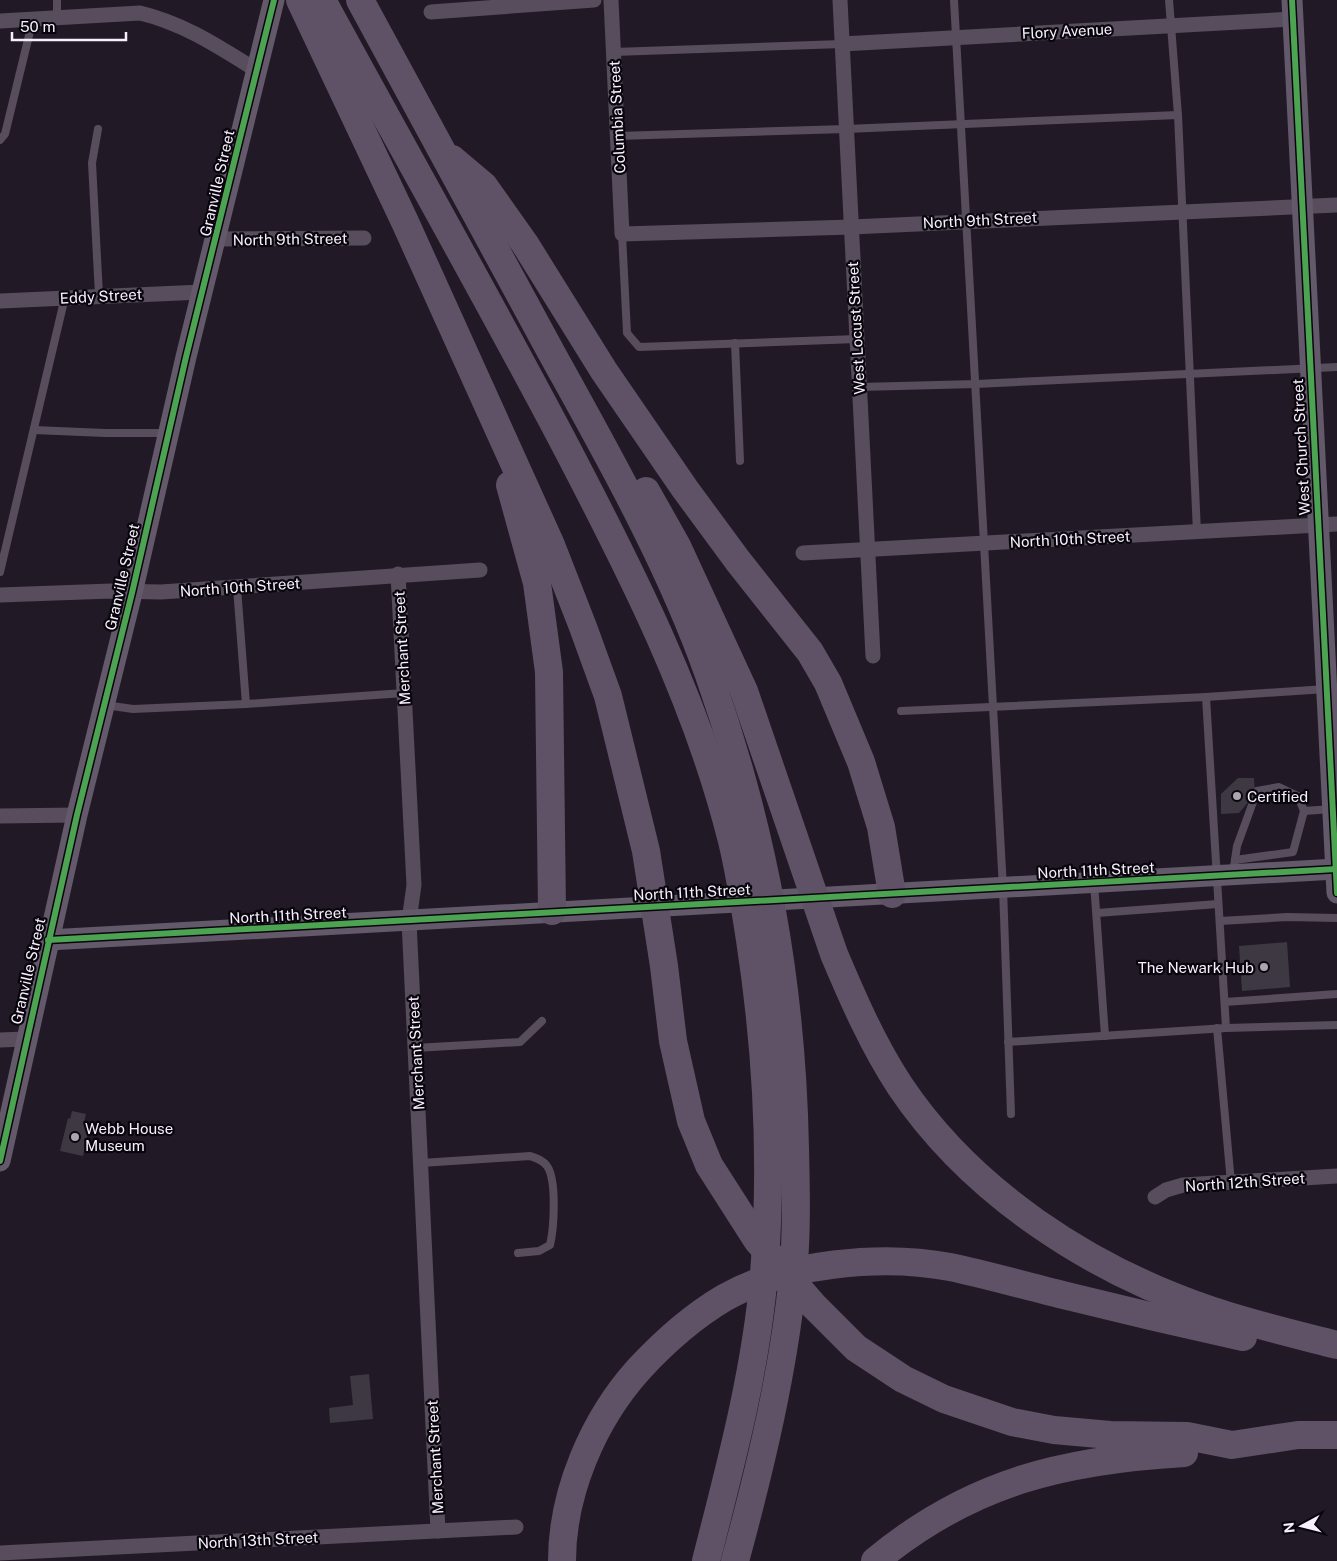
<svg xmlns="http://www.w3.org/2000/svg" width="1337" height="1561" font-family="'Public Sans',sans-serif">
<style>
.building{fill:#3d3841}
.lines{fill:none;stroke-linecap:round;stroke-linejoin:round}
.lane{stroke:#574d5c;stroke-width:8}
.street{stroke:#574d5c;stroke-width:15}
.secondary{stroke:#63596a;stroke-width:21}
.highway{stroke:#5f5267;stroke-width:28}
.cycleway-casing{stroke:#09050c;stroke-width:9}
.cycleway{stroke:#4ca352;stroke-width:6}
.poi-dot{fill:#aca4b2;stroke:#09050c;stroke-width:2}
.labels{text-anchor:middle;dominant-baseline:central;stroke-width:4.5;stroke-linejoin:round;paint-order:stroke}
.street-label{font-size:15px;fill:#f7effd;stroke:#09050c}
.poi-label{font-size:15px;fill:#f7effd;stroke:#09050c;text-anchor:start}
</style>
<rect width="100%" height="100%" fill="#211a26"/>
<g class="building">
<polygon points="1238,778 1254,778 1255,794 1239,813 1221,814 1221,794"/>
<polygon points="1287,942 1290,987 1242,991 1239,946"/>
<polygon points="72,1111 86,1114 84,1122 90,1123 83,1156 60,1151 68,1118 70,1119"/>
<polygon points="369,1374 373,1419 330,1423 329,1408 353,1405 350,1376"/>
</g>
<g class="lines">
<g class="lane">
<polyline points="57,0 57,18"/>
<polyline points="954,0 1003,888 1011,1114"/>
<polyline points="1169,0 1178,115 1197,532"/>
<polyline points="614,52 842,44"/>
<polyline points="98,129 92,163 99,295"/>
<polyline points="617,136 846,129 1178,115"/>
<polyline points="0,140 5,134 33,19"/>
<polyline points="622,234 627,333 639,347 857,339"/>
<polyline points="735,343 740,461"/>
<polyline points="860,387 976,384 1337,367"/>
<polyline points="34,430 105,433 167,433"/>
<polyline points="0,572 65,297"/>
<polyline points="237,588 246,704 404,693"/>
<polyline points="1206,697 1226,1028"/>
<polyline points="105,705 133,709 246,704"/>
<polyline points="901,711 1206,697 1326,689"/>
<polyline points="1235,860 1293,852 1304,811"/>
<polyline points="1233,873 1237,846 1257,791 1279,787 1298,796 1304,811 1332,809"/>
<polyline points="1094,883 1105,1036"/>
<polyline points="1097,913 1218,904"/>
<polyline points="1220,921 1287,917 1337,918"/>
<polyline points="1225,1002 1337,994"/>
<polyline points="1217,1028 1231,1183"/>
<polyline points="1008,1042 1226,1028 1337,1025"/>
<polyline points="415,1048 520,1042 542,1021"/>
<path d="M421,1163l109,-7c6,2 13,4 17,10 10,14 7,62 3,79l-11,6 -21,2"/>
</g>
<g class="street">
<polyline points="611,0 622,234 851,227 1337,205"/>
<polyline points="840,0 873,656"/>
<polyline points="431,12 594,0"/>
<path d="M0,21l140,-8c43,10 79,34 116,57"/>
<polyline points="842,44 1293,19"/>
<polyline points="216,239 364,238"/>
<polyline points="0,301 202,292"/>
<polyline points="803,553 1337,524"/>
<polyline points="398,574 414,885 409,921 438,1531"/>
<polyline points="0,595 111,591 161,592 480,570"/>
<polyline points="0,816 77,815"/>
<polyline points="0,1040 25,1039"/>
<polyline points="1155,1197 1166,1190 1183,1185 1337,1176"/>
<polyline points="0,1553 516,1527"/>
</g>
<g class="secondary">
<polyline points="1292,0 1337,893"/>
<polyline points="48,940 1337,869"/>
<polyline points="0,1161 77,815 132,593 186,357 274,0"/>
</g>
<g class="highway">
<polyline points="300,0 405,222 551,545 583,627 608,696 646,851 664,966 673,1041 691,1121 709,1165 757,1240 813,1305 856,1348 903,1379 944,1399 1012,1422 1054,1430 1110,1435 1187,1436 1232,1445 1298,1435 1337,1435"/>
<path d="M322,0c80,147 163,293 241,441 67,128 134,259 169,400 8,33 13,66 18,99 17,111 23,222 14,334 -8,97 -34,193 -58,287"/>
<path d="M360,0c63,118 127,235 191,352 58,105 118,210 158,323 55,156 83,309 86,474 1,42 2,84 -2,126 -9,95 -33,194 -58,286"/>
<polyline points="452,159 484,186 525,244 604,371 685,489 738,561 810,652 828,683 861,762 881,827 892,894"/>
<polyline points="510,485 537,583 549,672 552,911"/>
<path d="M646,491l31,55 67,145 90,263c19,45 39,91 66,132 71,106 189,183 310,224 41,14 84,24 127,35"/>
<path d="M562,1561c0,-68 31,-141 77,-192 25,-27 53,-52 85,-71 61,-35 158,-44 226,-31 38,8 76,19 113,28 60,15 120,29 180,42"/>
<path d="M875,1561c95,-79 189,-101 309,-108"/>
</g>
<g class="cycleway-casing">
<g id="cycleway">
<polyline points="1292,0 1337,893"/>
<polyline points="48,940 1337,869"/>
<polyline points="0,1161 77,815 132,593 186,357 274,0"/>
</g>
</g>
<use href="#cycleway" class="cycleway"/>
</g>
<g class="poi-dot">
<circle cx="1237" cy="796" r="5"/>
<circle cx="1264" cy="967" r="5"/>
<circle cx="75" cy="1137" r="5"/>
</g>
<g class="labels">
<g class="street-label">
<text transform="translate(1067 31) rotate(-3)">Flory Avenue</text>
<text transform="translate(617 117) rotate(-93)">Columbia Street</text>
<text transform="translate(217 183) rotate(-77)">Granville Street</text>
<text transform="translate(980 220) rotate(-3)">North 9th Street</text>
<text transform="translate(290 239) rotate(-1)">North 9th Street</text>
<text transform="translate(101 296) rotate(-3)">Eddy Street</text>
<text transform="translate(856 328) rotate(-93)">West Locust Street</text>
<text transform="translate(1301 447) rotate(-93)">West Church Street</text>
<text transform="translate(1070 539) rotate(-3)">North 10th Street</text>
<text transform="translate(122 577) rotate(-77)">Granville Street</text>
<text transform="translate(240 587) rotate(-4)">North 10th Street</text>
<text transform="translate(402 648) rotate(-93)">Merchant Street</text>
<text transform="translate(1096 870) rotate(-3)">North 11th Street</text>
<text transform="translate(692 892) rotate(-3)">North 11th Street</text>
<text transform="translate(288 915) rotate(-3)">North 11th Street</text>
<text transform="translate(28 971) rotate(-77)">Granville Street</text>
<text transform="translate(416 1053) rotate(-93)">Merchant Street</text>
<text transform="translate(1245 1182) rotate(-4)">North 12th Street</text>
<text transform="translate(435 1457) rotate(-93)">Merchant Street</text>
<text transform="translate(258 1540) rotate(-3)">North 13th Street</text>
</g>
<g class="poi-label">
<text x="1247" y="796">Certified</text>
<text x="1254" y="967" text-anchor="end">The Newark Hub</text>
<text x="85" y="1128">Webb House<tspan x="85" dy="17">Museum</tspan></text>
</g>
</g>
<g transform="translate(1302 1526) rotate(263)" stroke="#09050c" stroke-width="4" paint-order="stroke">
<path d="M0-4L9 19L0 12L-9 19Z" fill="#f7effd"/>
<text y="-8" font-size="14" font-weight="bold" text-anchor="middle" fill="#f7effd">N</text>
</g>
<path d="M12 32v8h114v-8" fill="none" stroke="#f7effd" stroke-width="2.5"/>
<text x="20" y="32" font-size="15" fill="#f7effd" stroke="#09050c" stroke-width="4" paint-order="stroke">50 m</text>
</svg>
